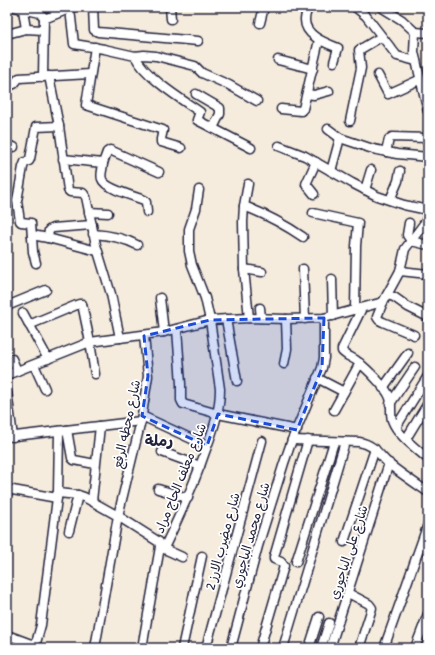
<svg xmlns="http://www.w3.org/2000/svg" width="435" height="655" font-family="'Patrick Hand','Playpen Sans Arabic',sans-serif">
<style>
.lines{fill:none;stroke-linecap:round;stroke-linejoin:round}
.minor-casing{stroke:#22223b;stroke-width:11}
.minor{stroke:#fff;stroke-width:8}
.marked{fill:#1d4ed8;fill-opacity:0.2;stroke:#1d4ed8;stroke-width:3;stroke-dasharray:8 5;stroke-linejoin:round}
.labels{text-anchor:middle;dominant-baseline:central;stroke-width:3.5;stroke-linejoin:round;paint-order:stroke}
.street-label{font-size:13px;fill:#22223b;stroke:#fff}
.quarter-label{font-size:15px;font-weight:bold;fill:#22223b;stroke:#fff}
</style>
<rect width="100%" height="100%" fill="#f5ecde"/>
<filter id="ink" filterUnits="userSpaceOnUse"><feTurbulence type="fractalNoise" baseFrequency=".025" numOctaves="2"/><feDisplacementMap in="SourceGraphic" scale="8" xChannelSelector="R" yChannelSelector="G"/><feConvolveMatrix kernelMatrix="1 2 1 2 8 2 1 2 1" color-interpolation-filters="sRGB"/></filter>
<g filter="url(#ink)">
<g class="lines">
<g class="minor-casing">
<g id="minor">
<polyline points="14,7 40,13 44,17 43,77"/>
<polyline points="93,7 94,30 98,32 198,41"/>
<polyline points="170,7 171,19"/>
<path d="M308,7c-1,4 -3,8 -3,13 0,16 21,23 33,28l-4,14"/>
<polyline points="355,7 366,16 397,56 416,61"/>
<polyline points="381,7 402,20 415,32"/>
<polyline points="70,9 74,44 104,49 135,56 144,55 156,56 195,66 202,73 229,85 257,101"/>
<polyline points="23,10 26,29"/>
<polyline points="44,19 74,7"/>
<polyline points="260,23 264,7"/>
<polyline points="415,32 414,52 428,111"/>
<polyline points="415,32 428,33"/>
<polyline points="7,34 26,29 43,30"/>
<polyline points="95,47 86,105 163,130 161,139 161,142 181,148"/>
<path d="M135,56c10,21 46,43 65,56l-3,8 54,28"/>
<polyline points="278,60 313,69"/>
<polyline points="378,75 388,94 419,80"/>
<polyline points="49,76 59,126 68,190 70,192 83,193 86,197 96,245 111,294 120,338"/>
<polyline points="7,88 8,86 14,84 19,78 90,74"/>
<polyline points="196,94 220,108 220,114 213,128"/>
<polyline points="307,94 314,95 329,91"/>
<polyline points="281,109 301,111 303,109 319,40"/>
<polyline points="350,121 361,68 359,50 381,37"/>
<polyline points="328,129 340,138 373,149 397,154 428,157"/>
<polyline points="7,145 14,147"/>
<polyline points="279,146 305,156 352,183 377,196 404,205 428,210"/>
<polyline points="386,152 389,139 392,137 428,138"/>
<path d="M63,159l40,4c0,5 -3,12 -1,16 2,9 34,18 42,21l2,2 1,10"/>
<polyline points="103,163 107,152 110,150 159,172"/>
<polyline points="331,171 340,138"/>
<polyline points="248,184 244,206 243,222 244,269 249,318"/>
<polyline points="365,190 371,170"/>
<polyline points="314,194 306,184 316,162"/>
<polyline points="390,200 398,181 400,171"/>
<path d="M244,206c21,8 40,18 59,31"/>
<polyline points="89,212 108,213"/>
<polyline points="313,213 358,223 356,246 355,310"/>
<polyline points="409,223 407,235 411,241 428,245"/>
<path d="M93,234c16,1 31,4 44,11"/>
<polyline points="32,235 48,238 97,251"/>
<polyline points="48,238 49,230 53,228 92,225"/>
<polyline points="36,263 33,252 31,223 21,222 20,221 17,201 23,167 25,162 29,161 30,159 36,127 59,126"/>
<polyline points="244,269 262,272"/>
<polyline points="303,269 305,319"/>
<polyline points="400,271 428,274"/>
<polyline points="332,279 333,316"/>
<polyline points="387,295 394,297 408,307 428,317"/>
<polyline points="160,298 164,332"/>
<polyline points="7,306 46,290"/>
<polyline points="260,308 261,318"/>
<path d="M362,308l-20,41v2c4,5 10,6 15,10 9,7 30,27 33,37 2,6 0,15 2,22 6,16 24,28 36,39"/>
<polyline points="23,313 48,359"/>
<polyline points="226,319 237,381"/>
<polyline points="29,325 79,304 82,304 90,342 95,374"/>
<polyline points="177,329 181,384 181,400 183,404 218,414 297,430"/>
<polyline points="414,335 383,322 379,320 377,317 383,302 400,271 405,249 426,221 428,215"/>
<polyline points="7,360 12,359 17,371"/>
<polyline points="284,364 287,349 286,319"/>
<polyline points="34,365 45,389"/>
<polyline points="7,375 90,342 164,332 210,320 249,318 286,319 324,318 383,302"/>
<polyline points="317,378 344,392"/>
<polyline points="383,388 408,353"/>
<polyline points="7,391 13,437"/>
<polyline points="390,404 415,367"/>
<polyline points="334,410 360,363"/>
<polyline points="142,416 207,446"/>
<polyline points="396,427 428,376"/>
<polyline points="67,430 72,458 74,460 95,464"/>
<polyline points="7,437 141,421"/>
<polyline points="406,439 428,403"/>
<path d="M292,440l67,2c16,3 19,12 30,22 12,10 26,19 39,28"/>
<polyline points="162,452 200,466"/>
<polyline points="7,489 57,498 57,494 58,493 78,495 84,497 118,516 159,542 160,547 142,648"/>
<polyline points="158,489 188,498"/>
<polyline points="58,493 59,431"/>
<polyline points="92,501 100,426"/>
<polyline points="69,531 78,495"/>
<polyline points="344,542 375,449"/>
<polyline points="160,547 182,557"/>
<path d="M164,548c15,-31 30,-63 41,-96 8,-21 15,-41 15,-63l-10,-69 -5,-22 -13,-33 -3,-14v-22l7,-20 3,-19"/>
<polyline points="296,562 334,442"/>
<polyline points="348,593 369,604 372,608 359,648"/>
<polyline points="7,635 31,644 36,643 41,625 57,498"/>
<polyline points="95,648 118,516 141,421 146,389 148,376 144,336"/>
<polyline points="182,648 202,556"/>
<polyline points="206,648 262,441"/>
<polyline points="231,648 258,546 284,463 292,440 322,368 324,358 324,318"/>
<polyline points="260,648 284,566 281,562 274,559 274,557 308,440"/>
<polyline points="283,648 345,442"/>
<polyline points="309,648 319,617"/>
<polyline points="321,648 329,623"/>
<polyline points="330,648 389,463"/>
<polyline points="384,648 428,524"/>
<polyline points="415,648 428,614"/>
</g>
</g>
<use href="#minor" class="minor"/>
</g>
</g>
<path class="marked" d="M324,318l-2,50 -25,62 -79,-16 -11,32 -65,-30 6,-40 -4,-40 66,-16z"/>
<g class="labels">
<g class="street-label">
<text transform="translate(126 424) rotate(-78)">شارع محطه الرفع</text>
<text transform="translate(180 478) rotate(-68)">شارع معلف الحاج مراد</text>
<text transform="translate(250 535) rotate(-74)">شارع محمد الباجوري</text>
<text transform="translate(222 541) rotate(-75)">شارع مضرب الارز 2</text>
<text transform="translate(348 552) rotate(-72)">شارع على الباجوري</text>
</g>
<g class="quarter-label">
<text x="159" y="440">رملة</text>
</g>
</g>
<rect width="435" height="655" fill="none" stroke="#fff" stroke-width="24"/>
<rect x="12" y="12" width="411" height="631" fill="none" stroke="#22223b" stroke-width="1.5" filter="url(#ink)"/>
</svg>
